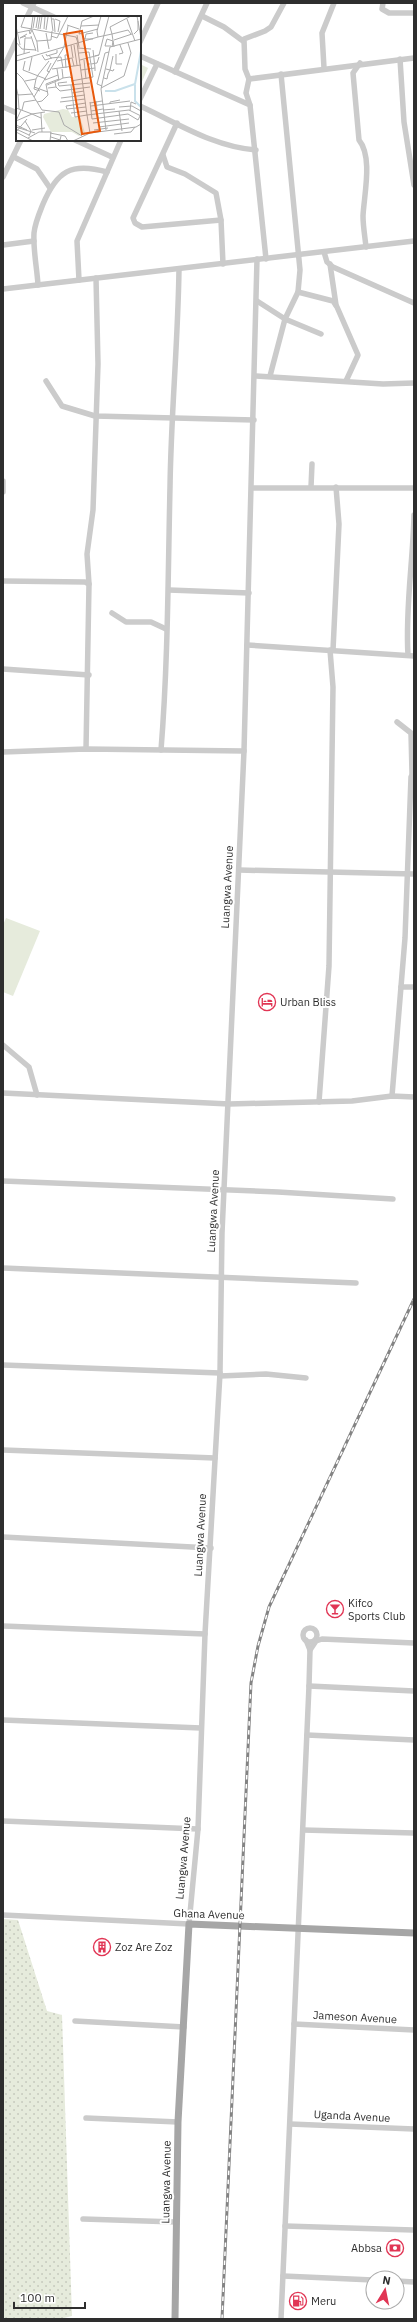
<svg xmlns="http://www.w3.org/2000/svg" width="417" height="2322" font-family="'IBM Plex Sans',sans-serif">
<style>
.grass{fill:url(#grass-dots)}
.pitch{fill:#e6ebdc}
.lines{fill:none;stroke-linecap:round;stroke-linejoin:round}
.minor{stroke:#cbcbcb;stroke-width:5.5}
.major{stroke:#a6a6a6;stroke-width:7}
.rail-casing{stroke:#838383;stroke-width:3}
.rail{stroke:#fff;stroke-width:1.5;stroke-dasharray:4.5;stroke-linecap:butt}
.labels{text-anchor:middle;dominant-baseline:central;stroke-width:4;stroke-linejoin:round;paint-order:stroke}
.street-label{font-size:11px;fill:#2e2e2e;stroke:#fff}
.poi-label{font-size:11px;fill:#2e2e2e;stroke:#fff;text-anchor:start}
.inset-river{fill:none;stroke:#c9e1eb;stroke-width:2}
.inset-road{fill:none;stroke:#ababab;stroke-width:1}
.view{fill:#e8590c;fill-opacity:0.15;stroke:#e8590c;stroke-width:2}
.inset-edge{fill:none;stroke:#2e2e2e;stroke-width:2}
</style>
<defs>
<pattern id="grass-dots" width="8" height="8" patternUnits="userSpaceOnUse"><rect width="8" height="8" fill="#e6ebdc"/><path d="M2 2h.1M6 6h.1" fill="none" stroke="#c6cabd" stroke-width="1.8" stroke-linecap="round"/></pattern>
</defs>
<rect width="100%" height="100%" fill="#fff"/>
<polygon class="grass" points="3,1919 18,1920 47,2011 62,2015 72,2316 60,2319 3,2319"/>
<g class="pitch">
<polygon points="140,64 148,68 140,86"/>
<polygon points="6,918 40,931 13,996 3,992 3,925"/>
</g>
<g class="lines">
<g class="minor">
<polyline points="23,3 54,17"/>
<polyline points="383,3 382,9 389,13 414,13"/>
<polyline points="202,16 224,27 243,41"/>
<polyline points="27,17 34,3"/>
<polyline points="140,42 158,3"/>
<polyline points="140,56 250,105 266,259"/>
<polyline points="400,59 404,122 414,185"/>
<path d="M360,63l-7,10 6,67c14,17 5,55 4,76 0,10 2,21 3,31"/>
<polyline points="324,68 322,33 334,3"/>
<polyline points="3,69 17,39"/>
<polyline points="175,72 207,3"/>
<polyline points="249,79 414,58"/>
<polyline points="140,99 157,64"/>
<polyline points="250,105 246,93 249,79 245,69 244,39 265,31 271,27 284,3"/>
<path d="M140,106c37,17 74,41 116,44"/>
<polyline points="3,107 17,113"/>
<polyline points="177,123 133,218 135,223 142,227 221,220"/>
<polyline points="75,140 112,157"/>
<polyline points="163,155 167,167 185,174 216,193 221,220 223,264"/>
<polyline points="14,157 37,169 50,188"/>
<polyline points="3,177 21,140"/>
<polyline points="3,245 34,241"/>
<polyline points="324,252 327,262 333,267 414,303"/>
<polyline points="330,264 336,305"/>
<polyline points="79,280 77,241 121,140"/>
<path d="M38,285c-1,-17 -5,-35 -4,-52 1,-10 5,-19 9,-29 14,-33 28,-42 64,-32"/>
<polyline points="3,289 414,241"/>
<polyline points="298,292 333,301 337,307 358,355 346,381"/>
<polyline points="257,301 285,319 321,334"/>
<polyline points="256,376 383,384 414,383"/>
<polyline points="270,376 285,319 298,292 300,270 281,74"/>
<polyline points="46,381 62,406 95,416 254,420"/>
<polyline points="3,481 3,492"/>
<polyline points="311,487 312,464"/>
<polyline points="252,488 414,488"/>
<polyline points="3,581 85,582 89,584 86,749"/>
<polyline points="89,584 87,554 93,510 98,364 96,278"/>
<polyline points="169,590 249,593"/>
<polyline points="112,613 126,622 151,622 166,629"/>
<polyline points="247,645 414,656"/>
<polyline points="333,650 339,524 336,487"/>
<path d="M408,655c-3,-46 5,-93 6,-140"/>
<polyline points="3,669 89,675"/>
<polyline points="397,722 411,733 412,773"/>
<path d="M161,750c7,-87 7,-175 9,-263 1,-73 8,-145 9,-218"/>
<polyline points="3,752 86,749 244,751"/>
<polyline points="239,870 414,874"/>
<polyline points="401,987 414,987"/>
<polyline points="3,1045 29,1067 37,1095"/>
<polyline points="3,1093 229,1104 352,1101 392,1096 414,1097"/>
<polyline points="392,1096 405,938 411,777 414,771"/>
<polyline points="319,1102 329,966 333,687 330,650"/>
<polyline points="3,1181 278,1192 393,1199"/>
<polyline points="3,1268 356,1283"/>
<polyline points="3,1365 220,1373"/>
<polyline points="220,1376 266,1374 306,1378"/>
<polyline points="3,1450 215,1458"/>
<polyline points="3,1537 211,1548"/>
<polyline points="3,1626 205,1634"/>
<circle cx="310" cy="1635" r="7"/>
<polyline points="310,1650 316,1641 322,1639 414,1643"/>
<polyline points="309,1686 414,1691"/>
<polyline points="3,1720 201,1728"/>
<polyline points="307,1735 414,1740"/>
<polyline points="3,1821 198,1829"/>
<polyline points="303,1830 414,1833"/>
<polyline points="3,1915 189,1924 198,1829 205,1634 220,1373 222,1233 244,751 257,259"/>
<polyline points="75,2021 184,2027"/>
<polyline points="294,2024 414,2030"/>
<polyline points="86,2118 178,2122"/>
<polyline points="290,2124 414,2129"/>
<polyline points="83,2219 176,2222"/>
<polyline points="285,2226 413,2230"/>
<polyline points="283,2276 373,2280"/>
<polyline points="397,2281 414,2282"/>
<polyline points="281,2319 309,1686 310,1650 306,1640"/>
</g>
<polyline class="major" points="175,2319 178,2122 189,1924 414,1933"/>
<g class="rail-casing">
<polyline id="rail" points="222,2319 251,1683 258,1646 269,1607 414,1299"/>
</g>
<use href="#rail" class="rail"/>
</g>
<defs>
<g id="hotel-ring" transform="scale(0.9)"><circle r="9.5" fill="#fff" stroke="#e13554" stroke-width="1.5"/><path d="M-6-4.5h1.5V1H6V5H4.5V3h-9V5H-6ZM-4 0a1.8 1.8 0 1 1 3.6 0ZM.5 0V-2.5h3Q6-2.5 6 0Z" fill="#e13554"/></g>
<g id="bar-ring" transform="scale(0.9)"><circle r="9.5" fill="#fff" stroke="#e13554" stroke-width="1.5"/><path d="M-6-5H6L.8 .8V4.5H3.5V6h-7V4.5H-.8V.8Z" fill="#e13554"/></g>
<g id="building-ring" transform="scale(0.9)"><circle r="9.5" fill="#fff" stroke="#e13554" stroke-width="1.5"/><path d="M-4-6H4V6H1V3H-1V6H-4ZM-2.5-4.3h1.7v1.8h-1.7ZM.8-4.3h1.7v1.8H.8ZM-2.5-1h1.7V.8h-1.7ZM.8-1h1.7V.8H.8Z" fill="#e13554"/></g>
<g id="bank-ring" transform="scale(0.9)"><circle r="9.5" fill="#fff" stroke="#e13554" stroke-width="1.5"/><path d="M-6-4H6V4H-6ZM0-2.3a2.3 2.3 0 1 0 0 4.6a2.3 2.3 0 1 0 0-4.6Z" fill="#e13554"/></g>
<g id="fuel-ring" transform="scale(0.9)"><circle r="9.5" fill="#fff" stroke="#e13554" stroke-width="1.5"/><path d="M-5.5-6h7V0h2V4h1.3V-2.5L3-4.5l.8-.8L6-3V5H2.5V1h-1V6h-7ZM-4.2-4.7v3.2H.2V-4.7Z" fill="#e13554"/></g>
</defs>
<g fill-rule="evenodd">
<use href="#hotel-ring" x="267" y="1002"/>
<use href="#bar-ring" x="335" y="1609"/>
<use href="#building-ring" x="102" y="1947"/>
<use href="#bank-ring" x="395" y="2248"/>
<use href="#fuel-ring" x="298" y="2301"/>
</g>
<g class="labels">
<g class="street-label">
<text transform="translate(227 887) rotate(-87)">Luangwa Avenue</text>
<text transform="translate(213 1211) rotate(-87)">Luangwa Avenue</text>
<text transform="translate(200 1535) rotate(-87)">Luangwa Avenue</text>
<text transform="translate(183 1858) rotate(-85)">Luangwa Avenue</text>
<text transform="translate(209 1914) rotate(2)">Ghana Avenue</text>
<text transform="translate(355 2017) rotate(3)">Jameson Avenue</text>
<text transform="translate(352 2116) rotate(3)">Uganda Avenue</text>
<text transform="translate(166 2182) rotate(-89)">Luangwa Avenue</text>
</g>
<g class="poi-label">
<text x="280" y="1002">Urban Bliss</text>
<text x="348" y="1603">Kifco<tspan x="348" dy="13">Sports Club</tspan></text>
<text x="115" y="1947">Zoz Are Zoz</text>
<text x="382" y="2248" text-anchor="end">Abbsa</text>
<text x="311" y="2301">Meru</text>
</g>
</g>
<g transform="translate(16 16)">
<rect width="125" height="125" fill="#fff"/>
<path d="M47,93l5,1 4,7h8l5,16 -6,3 -7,-4h-21l-8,-15 1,-3z" fill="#e6ebdc"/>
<path class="inset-river" d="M119,69v16l6,6M89,75h10l20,-7 6,-33"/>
<path class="inset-road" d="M9,0l-4,11 55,10 2,6M35,0l2,15M85,0l-4,15 1,6 14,-3 2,13M121,0l4,22M35,3h3l1,13M39,3l5,2 -2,11M111,3l8,22M51,9l12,4M0,10l4,19M65,10l18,-1M17,12l2,-12M20,12l2,-12M22,13l2,-13M24,13l2,-13M28,13l1,-12M13,14l1,4 2,-4 5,12 1,10M30,14l2,-13M0,17l15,-3 2,-14M30,17l3,16M63,18l3,-13 12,-5M63,18l19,-5M66,18l2,5h9M96,18l-2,-7 21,-11M96,18l16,-4 3,4M118,18l4,-4v-9M61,19l2,12M88,19l5,-19M10,20l-6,2 7,-4M15,20l5,15M35,20l6,2 11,-22M69,23l1,-5 7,-1M98,24l18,-6M21,25l14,-1 1,-9M0,26l6,7 14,1M55,29l2,13M58,29l3,20M95,30h-6l2,-7 6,2 -1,6M48,31l4,-21M62,32l13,1M77,34l2,18M8,38l1,-16h6M30,38l1,2 10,-3v-3M100,38v10h6M103,38l4,-1 -3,-8M26,39l3,5 7,-2M33,39l2,3 10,-1 2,11M49,39h3l2,11M49,39l1,13M0,40l14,-4M79,40l4,-1 5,-20M97,40l-3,14 3,1 1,-2M64,44l19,-5M68,44l2,19M0,45l82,-24M9,45l-2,9 23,9M41,45l15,-3 2,8M75,48l6,-1 2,-6M36,53l29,-4M65,54l14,-2v3M13,55l3,-14M0,56l7,7 19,31 17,2 5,13 18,11M34,56l-3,-1 4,-8M22,59l11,-14M47,62l7,-1 4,4M74,62l-2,-14h2M88,62l3,1 1,-5 2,-4 -4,-1M20,63l-2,10 6,2M29,64l13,-5 -1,-6M43,64l4,-2 -1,-9M9,65l11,-2 2,-4M55,65l22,-4 -4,-25 -10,1M51,66l-9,1 1,3 31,-3M30,68l13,-5M31,69l12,-5 -1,-5M55,69l4,32 12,-2 -10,-72M0,70l2,9 15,-1M86,70l-5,-2 8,-31 4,-1M18,71l14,5M40,71l4,4 30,-4M32,72l8,-1 -1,-5M85,72l23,-12 7,-23 -3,-10M56,77l12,-2M2,78l1,15M18,81l30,-50M45,82l24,-3M80,85l2,17M21,86l5,-1 6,-6 -2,-11M44,86l25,-3M74,86l2,17M70,87l-20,3 1,3 19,-2M74,87l12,-2M94,88v-2l10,-2M75,90l39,-5M103,91l13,-1 9,5M0,92l16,6 13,-2M6,94l2,-8 12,-2M87,94l12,-1M75,95l12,-2M103,95l3,20M114,95l1,-9 5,2M25,97l1,19M55,97l16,-2M76,103l36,-5 10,6 2,-4M0,105l16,-7 9,4M0,105l5,-11M9,105l6,10 -2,5M77,107l36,-4M0,109l11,5M0,111l19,6M83,111l30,-4M0,113l13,6M16,114l13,-2M78,114l14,-2M90,114l-5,-41 9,-42 31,-8M0,116l17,9M0,116l11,-13M34,117l15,3 3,5M74,117l-3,-18 42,-5 12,6M98,118l17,-2 4,-5M35,121l9,3 1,-4M12,122l11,-6h12l-1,9M57,125l17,-8 46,-6 5,-3"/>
<path class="view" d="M66,15l18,100 -18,3 -18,-100z"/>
<rect width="125" height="125" class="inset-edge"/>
</g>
<rect width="417" height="2322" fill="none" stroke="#2e2e2e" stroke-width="8"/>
<g transform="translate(385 2290) rotate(10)"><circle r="19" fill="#ffffff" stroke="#ababab"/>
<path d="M0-3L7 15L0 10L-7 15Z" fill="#e13554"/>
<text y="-6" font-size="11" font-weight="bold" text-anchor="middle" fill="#2e2e2e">N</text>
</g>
<path d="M14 2302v6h71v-6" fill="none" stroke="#2e2e2e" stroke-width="2"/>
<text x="20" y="2302" font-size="12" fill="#2e2e2e" stroke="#ffffff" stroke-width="3" paint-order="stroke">100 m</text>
</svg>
